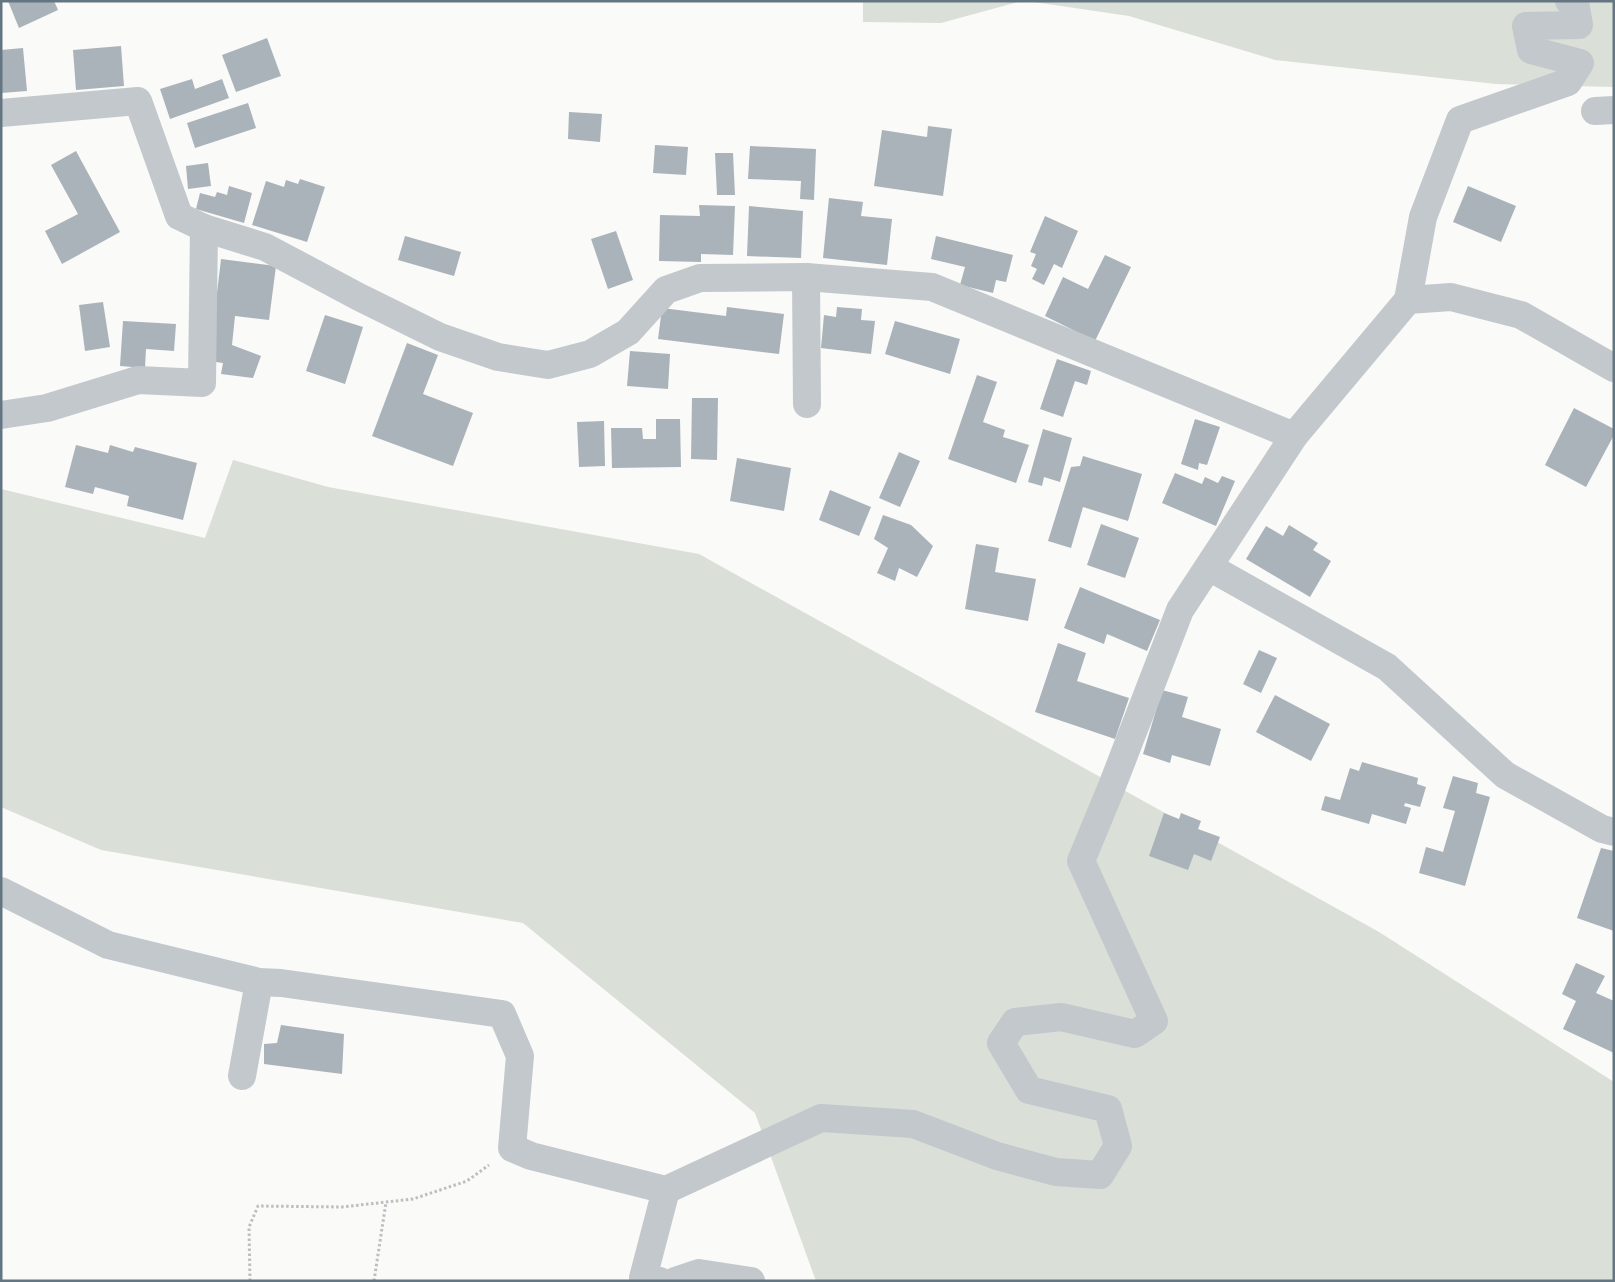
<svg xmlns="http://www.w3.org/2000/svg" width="1615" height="1282" font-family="Lato,sans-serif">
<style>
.green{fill:#dadfd7}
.building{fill:#aab3b9}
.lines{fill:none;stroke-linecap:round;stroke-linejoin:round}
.path{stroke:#bbbfc2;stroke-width:3;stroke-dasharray:2.5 2.5;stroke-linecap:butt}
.minor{stroke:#c3c8cc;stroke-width:28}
</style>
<rect width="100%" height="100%" fill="#fafaf8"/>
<g class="green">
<polygon points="863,1 1022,1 941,23 863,22"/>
<polygon points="1027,1 1614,1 1614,87 1496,84 1275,60 1129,16"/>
<polygon points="233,460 328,487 699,554 1379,932 1614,1082 1614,1281 816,1281 755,1113 523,923 101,850 1,807 1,489 205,538"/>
</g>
<g class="building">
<polygon points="8,1 54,1 58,10 19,28"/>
<polygon points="267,38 281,76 236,92 222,55"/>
<polygon points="121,46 124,86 76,90 73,50"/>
<polygon points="23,48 27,91 1,93 1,50"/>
<polygon points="192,79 195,89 222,79 229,98 170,119 160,89"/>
<polygon points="248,103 256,128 195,148 187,123"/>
<polygon points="569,112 602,114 600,142 568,139"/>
<polygon points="928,126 952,129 943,196 874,186 882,130 927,137"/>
<polygon points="655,145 688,147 686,175 653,173"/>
<polygon points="750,146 816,149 814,200 800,199 801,181 748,179"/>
<polygon points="76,151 120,232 62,264 45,231 78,214 51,165"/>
<polygon points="715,153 733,153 735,195 717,195"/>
<polygon points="208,163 211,186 188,189 186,166"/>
<polygon points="300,179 325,187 307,242 252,225 266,181 284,187 286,180 298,184"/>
<polygon points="229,186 252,193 244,223 196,209 200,193 215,197 217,192 227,195"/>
<polygon points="1468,186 1516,206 1501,242 1453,222"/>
<polygon points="829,198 863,202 861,216 892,219 887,265 823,258"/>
<polygon points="699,205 735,206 733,255 701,254 701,262 659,261 660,215 700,216"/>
<polygon points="749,206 803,211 801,258 747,256"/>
<polygon points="1045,216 1078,231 1062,268 1054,264 1044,285 1032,279 1037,269 1031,266 1036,254 1030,252"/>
<polygon points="616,231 633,280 608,289 591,239"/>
<polygon points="405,236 461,252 454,276 398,260"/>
<polygon points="936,236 1013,255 1006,282 996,280 993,293 960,285 965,267 931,259"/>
<polygon points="1105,255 1131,267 1095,341 1045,316 1063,277 1088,289"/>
<polygon points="221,259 276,266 269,320 235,316 232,345 261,356 253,378 221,374 223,363 209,361"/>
<polygon points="103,302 110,347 85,351 79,305"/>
<polygon points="727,307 784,314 779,354 658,339 662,308 726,316"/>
<polygon points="837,307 862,309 861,320 875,321 871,354 821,348 824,315 836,317"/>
<polygon points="325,315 363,327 345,384 306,371"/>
<polygon points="123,321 176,324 174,351 146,349 145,368 120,366"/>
<polygon points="895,321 960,339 950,374 885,354"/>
<polygon points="407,343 438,355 423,394 473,413 453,466 372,436"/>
<polygon points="630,351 670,354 668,389 627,386"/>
<polygon points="1057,359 1091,371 1087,385 1075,381 1063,417 1040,409"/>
<polygon points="977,375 997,382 983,422 1005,430 1003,437 1029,445 1016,483 948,459"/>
<polygon points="692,398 718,398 717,460 691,459"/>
<polygon points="1574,408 1614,429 1614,435 1586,487 1545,465"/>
<polygon points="656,419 680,419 681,467 612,468 611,428 642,428 643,439 656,439"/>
<polygon points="1195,419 1220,427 1207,465 1199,463 1198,470 1181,464"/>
<polygon points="604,421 605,466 579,467 577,422"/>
<polygon points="1043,429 1072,438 1060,482 1044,477 1042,486 1028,482"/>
<polygon points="76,445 108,453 110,445 133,452 135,447 197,463 183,520 127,506 129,496 95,487 93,494 65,487"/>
<polygon points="899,452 920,461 900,507 879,498"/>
<polygon points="1083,456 1142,474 1128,521 1083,507 1071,548 1048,541 1071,467 1080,466"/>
<polygon points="737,458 791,468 784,511 730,501"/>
<polygon points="1175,473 1202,484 1205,477 1218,483 1222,476 1235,481 1216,526 1162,503"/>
<polygon points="830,490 871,507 859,536 819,520"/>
<polygon points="883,515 911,525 933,546 917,577 899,568 895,581 877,573 888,548 874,539"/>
<polygon points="1101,524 1139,538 1125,578 1087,565"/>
<polygon points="1289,525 1318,543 1313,550 1331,561 1310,597 1246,559 1266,526 1283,536"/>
<polygon points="976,544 999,548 995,572 1036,579 1028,621 965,609"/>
<polygon points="1080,587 1160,620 1147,651 1107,634 1104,644 1064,628"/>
<polygon points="1058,643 1086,653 1077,681 1129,698 1115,739 1035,712"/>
<polygon points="1259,650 1277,658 1261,693 1243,684"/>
<polygon points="1162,690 1188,697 1182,717 1221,729 1210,766 1172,755 1170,763 1143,754"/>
<polygon points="1275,695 1330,724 1311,761 1256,732"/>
<polygon points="1362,762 1418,778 1417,784 1426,787 1420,807 1405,803 1404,806 1411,808 1406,824 1372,814 1369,824 1321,810 1325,796 1340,800 1350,768 1359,771"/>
<polygon points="1453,776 1478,783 1476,793 1490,797 1465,886 1419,873 1426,847 1443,852 1455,811 1443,808"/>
<polygon points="1164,813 1179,819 1181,813 1201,821 1198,829 1220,837 1211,861 1194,854 1188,870 1149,856"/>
<polygon points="1601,848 1614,851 1614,931 1577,918"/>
<polygon points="1576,963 1605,976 1596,993 1614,1001 1614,1053 1563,1029 1576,1001 1562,994"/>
<polygon points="281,1025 344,1034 342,1074 264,1064 264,1044 277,1043"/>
</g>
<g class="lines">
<g class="path">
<polyline points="250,1281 249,1227 258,1206 342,1207 413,1199 467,1181 489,1165"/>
<polyline points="374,1281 386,1202"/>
</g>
<g class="minor">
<polyline points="1595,111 1614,110"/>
<polyline points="1,113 138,101 179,216 204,228 265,247 359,297 440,337 498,357 548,365 590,354 628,332 666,290 700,278 806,277 932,287 1294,436"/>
<polyline points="806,277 807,404"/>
<polyline points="1408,300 1451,297 1521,315 1614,368"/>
<polyline points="1,415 47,408 138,380 202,383 204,228"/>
<polyline points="1209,567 1387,667 1505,775 1602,829 1614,832"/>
<polyline points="1,891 108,945 259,982 281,983 502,1014 520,1056 512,1148 531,1156 666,1190 821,1118 913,1124 997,1156 1056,1172 1100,1175 1118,1146 1108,1109 1029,1090 1001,1043 1015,1022 1061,1017 1135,1034 1154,1021 1081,861 1112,786 1180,610 1294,436 1408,300 1423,217 1460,120 1568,82 1580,63 1531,50 1526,26 1579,25 1575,2 1569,1"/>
<polyline points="242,1076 259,982"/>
<polyline points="660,1281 643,1278 666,1190"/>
<polyline points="675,1281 699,1273 751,1281"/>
</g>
</g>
<rect width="1615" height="1282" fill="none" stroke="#657683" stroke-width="5"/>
</svg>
